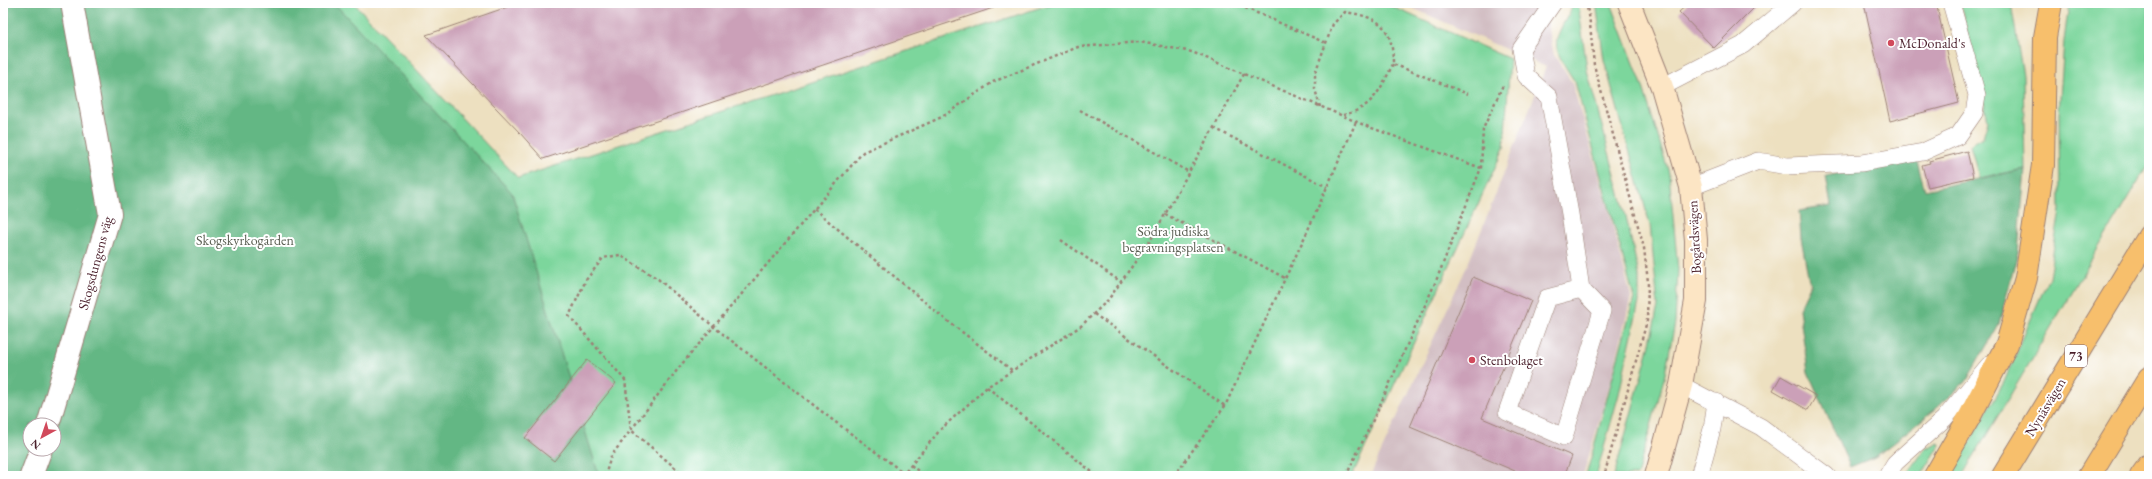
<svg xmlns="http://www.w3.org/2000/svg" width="2152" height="479" font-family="'EB Garamond',serif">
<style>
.industrial{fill:#d2bec3}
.green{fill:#7bd69c;stroke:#627a64;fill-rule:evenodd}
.forest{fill:#64b784;stroke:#576b58;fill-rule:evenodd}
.building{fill:#cba0b8}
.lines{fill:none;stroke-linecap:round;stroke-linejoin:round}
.lane-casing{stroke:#9c8076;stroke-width:18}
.street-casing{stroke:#9c8076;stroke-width:24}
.secondary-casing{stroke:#9c8076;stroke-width:24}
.highway-casing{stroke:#9c8076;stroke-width:24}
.path{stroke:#9c8076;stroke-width:2.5;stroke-dasharray:3 3;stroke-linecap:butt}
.lane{stroke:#fff;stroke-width:17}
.street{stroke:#fff;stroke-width:22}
.secondary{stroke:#fce5c4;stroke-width:22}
.highway{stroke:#f7bf6c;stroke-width:22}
.poi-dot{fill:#d1495b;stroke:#fff;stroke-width:1.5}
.labels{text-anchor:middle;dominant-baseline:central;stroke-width:4;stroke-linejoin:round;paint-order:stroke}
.shield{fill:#fff;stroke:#80626b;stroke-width:1}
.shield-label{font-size:13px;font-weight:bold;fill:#4a1f2b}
.poi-label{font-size:14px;fill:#4a1f2b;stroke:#fff;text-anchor:start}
.park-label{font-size:14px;fill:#5b5f53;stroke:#fff}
.street-label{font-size:14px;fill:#4a1f2b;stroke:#fff}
</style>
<rect width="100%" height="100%" fill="#fff"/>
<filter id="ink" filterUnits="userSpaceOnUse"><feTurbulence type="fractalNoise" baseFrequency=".025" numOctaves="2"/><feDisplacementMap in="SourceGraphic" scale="8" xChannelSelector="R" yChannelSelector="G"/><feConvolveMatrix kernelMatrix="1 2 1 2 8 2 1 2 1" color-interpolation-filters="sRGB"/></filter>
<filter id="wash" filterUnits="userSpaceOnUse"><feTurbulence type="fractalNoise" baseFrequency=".012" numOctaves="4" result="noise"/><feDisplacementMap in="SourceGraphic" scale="16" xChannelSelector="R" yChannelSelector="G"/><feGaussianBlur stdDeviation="0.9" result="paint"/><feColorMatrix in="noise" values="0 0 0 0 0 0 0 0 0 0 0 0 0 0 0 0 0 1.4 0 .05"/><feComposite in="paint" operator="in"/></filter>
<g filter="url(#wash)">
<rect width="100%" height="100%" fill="#ede0c0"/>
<polygon class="industrial" points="1401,3 1544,3 1554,55 1572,83 1607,203 1631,297 1613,373 1583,476 1370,476 1468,264 1546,67"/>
<g class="green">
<path d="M3,3h351l164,175 536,-175h330l126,56 -6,89 -152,328h-1349zM30,425h24v24h-24z"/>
<polygon points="1596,3 1611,3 1643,87 1669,173 1678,270 1675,323 1664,379 1637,476 1614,476 1648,352 1658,306 1650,225 1604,60"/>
<polygon points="1960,3 2011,3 2023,76 2025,169 1979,178 1970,145 1983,137 1988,120"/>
<polygon points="2069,3 2149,3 2149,163 1962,476 1950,476 2004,382 2049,277 2060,210 2059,113 2064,41"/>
<path d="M1574,4l3,1 2,4 8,61 39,146 13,60v26l-20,92 -23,82h-10l48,-178 -59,-216c-26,-40 -23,-37 -1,-78z"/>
<polygon points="1939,442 1940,445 1921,476 1906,476 1925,449"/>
</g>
<g class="forest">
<path d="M3,3h331l178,190 87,283h-596zM30,425h24v24h-24z"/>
<polygon points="1916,158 1925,190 2025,169 2018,252 1999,324 1967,380 1937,408 1875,457 1850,467 1808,372 1799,309 1810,286 1801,238 1799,211 1831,206 1826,176"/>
</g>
<g id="blocks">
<g class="building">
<polygon points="519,3 1008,3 543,159 520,133 426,35"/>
<polygon points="1689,3 1759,3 1714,48 1679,12"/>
<polygon points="1864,3 1936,3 1959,103 1890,121"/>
<polygon points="1967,151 1973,177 1928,187 1922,165 1930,163 1929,161"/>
<polygon points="1473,277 1531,301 1482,418 1572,456 1564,476 1527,476 1410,427"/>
<polygon points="587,360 616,383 554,461 525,438"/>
<polygon points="1781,376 1816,396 1808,410 1773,390"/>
</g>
</g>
</g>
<g filter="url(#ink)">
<use href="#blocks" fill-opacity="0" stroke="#9c8076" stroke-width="1"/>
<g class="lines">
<g class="lane-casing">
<g id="lane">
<polyline points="1553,3 1521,49 1526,76 1549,97 1570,214 1581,289 1602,311 1564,437 1507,412 1547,298 1581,289"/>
<polyline points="1662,87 1743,45 1793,3"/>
<polyline points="1691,187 1758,161 1787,166 1862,163 1923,152 1958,136 1974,113 1977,95 1951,3"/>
<polyline points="1681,385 1761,427 1827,476"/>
<polyline points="1699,476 1712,429 1716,402"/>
<polyline points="1887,476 1895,463 1944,419 1989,365"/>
</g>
</g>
<g class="street-casing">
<g id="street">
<polyline points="48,425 110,214 72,3"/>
<polyline points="31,476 41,449"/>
</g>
</g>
<g class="secondary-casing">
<polyline id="secondary" points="1629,3 1662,87 1691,187 1696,240 1696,301 1681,385 1656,476"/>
</g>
<g class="highway-casing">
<g id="highway">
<polyline points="1935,476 1970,416 2007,344 2026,278 2043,165 2045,37 2051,3"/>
<polyline points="2003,476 2149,236"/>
<polyline points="2089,476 2149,378"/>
<polyline points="2141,476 2149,465"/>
</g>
</g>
<g class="path">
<polyline points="1234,3 1326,43"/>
<polyline points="1585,3 1589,14 1594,65 1644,248 1648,282 1647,321 1604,476"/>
<path d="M1320,107l-5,-18v-16l18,-49 12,-12c36,5 48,16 48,52l75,30"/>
<polyline points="1080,110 1189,172"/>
<path d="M1343,115c30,-7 37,-25 50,-51"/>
<polyline points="1214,128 1327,187"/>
<polyline points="814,209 945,319 1013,371"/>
<polyline points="1165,214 1285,278"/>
<polyline points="1061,240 1121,282"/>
<polyline points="1094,314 1225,406"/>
<polyline points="987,387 1097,476"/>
<polyline points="911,465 924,476"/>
<polyline points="605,476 611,456 681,365 863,152 942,117 993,82 1078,47 1140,42 1192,52 1369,127 1481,168"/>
<polyline points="685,476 631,430 625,380 569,316 586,280 603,258 620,255 658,279 714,327 830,418 904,473"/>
<polyline points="902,476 940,430 987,387 1081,326 1108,300 1150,241 1244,74"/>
<polyline points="1174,476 1225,406 1307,232 1356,122"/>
<polyline points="1346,476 1374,418 1436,281 1481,168 1483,129 1503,85"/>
</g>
<use href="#lane" class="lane"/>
<use href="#street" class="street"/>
<use href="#secondary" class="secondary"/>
<use href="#highway" class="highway"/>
</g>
</g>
<g class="poi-dot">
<circle cx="1891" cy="43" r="4"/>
<circle cx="1472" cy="360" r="4"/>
</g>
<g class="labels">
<rect class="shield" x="2065" y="345" width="22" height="22" rx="3"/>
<g class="shield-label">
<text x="2076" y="356">73</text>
</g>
<g class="poi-label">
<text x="1899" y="43">McDonald's</text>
<text x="1480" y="360">Stenbolaget</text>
</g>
<g class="park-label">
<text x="1173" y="231">Södra judiska<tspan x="1173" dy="16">begravningsplatsen</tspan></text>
<text x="245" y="240">Skogskyrkogården</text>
</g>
<g class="street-label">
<text transform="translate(1694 237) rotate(-93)">Bogårdsvägen</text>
<text transform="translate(95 263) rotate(-75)">Skogsdungens väg</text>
<text transform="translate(2045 407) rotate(-59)">Nynäsvägen</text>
</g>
</g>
<rect width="2152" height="479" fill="none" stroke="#fff" stroke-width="16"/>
<g transform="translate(42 437) rotate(220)"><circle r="19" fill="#ffffff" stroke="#b7a5aa"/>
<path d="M0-3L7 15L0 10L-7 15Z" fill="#d1495b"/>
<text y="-6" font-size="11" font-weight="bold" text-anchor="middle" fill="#4a1f2b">N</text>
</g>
</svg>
